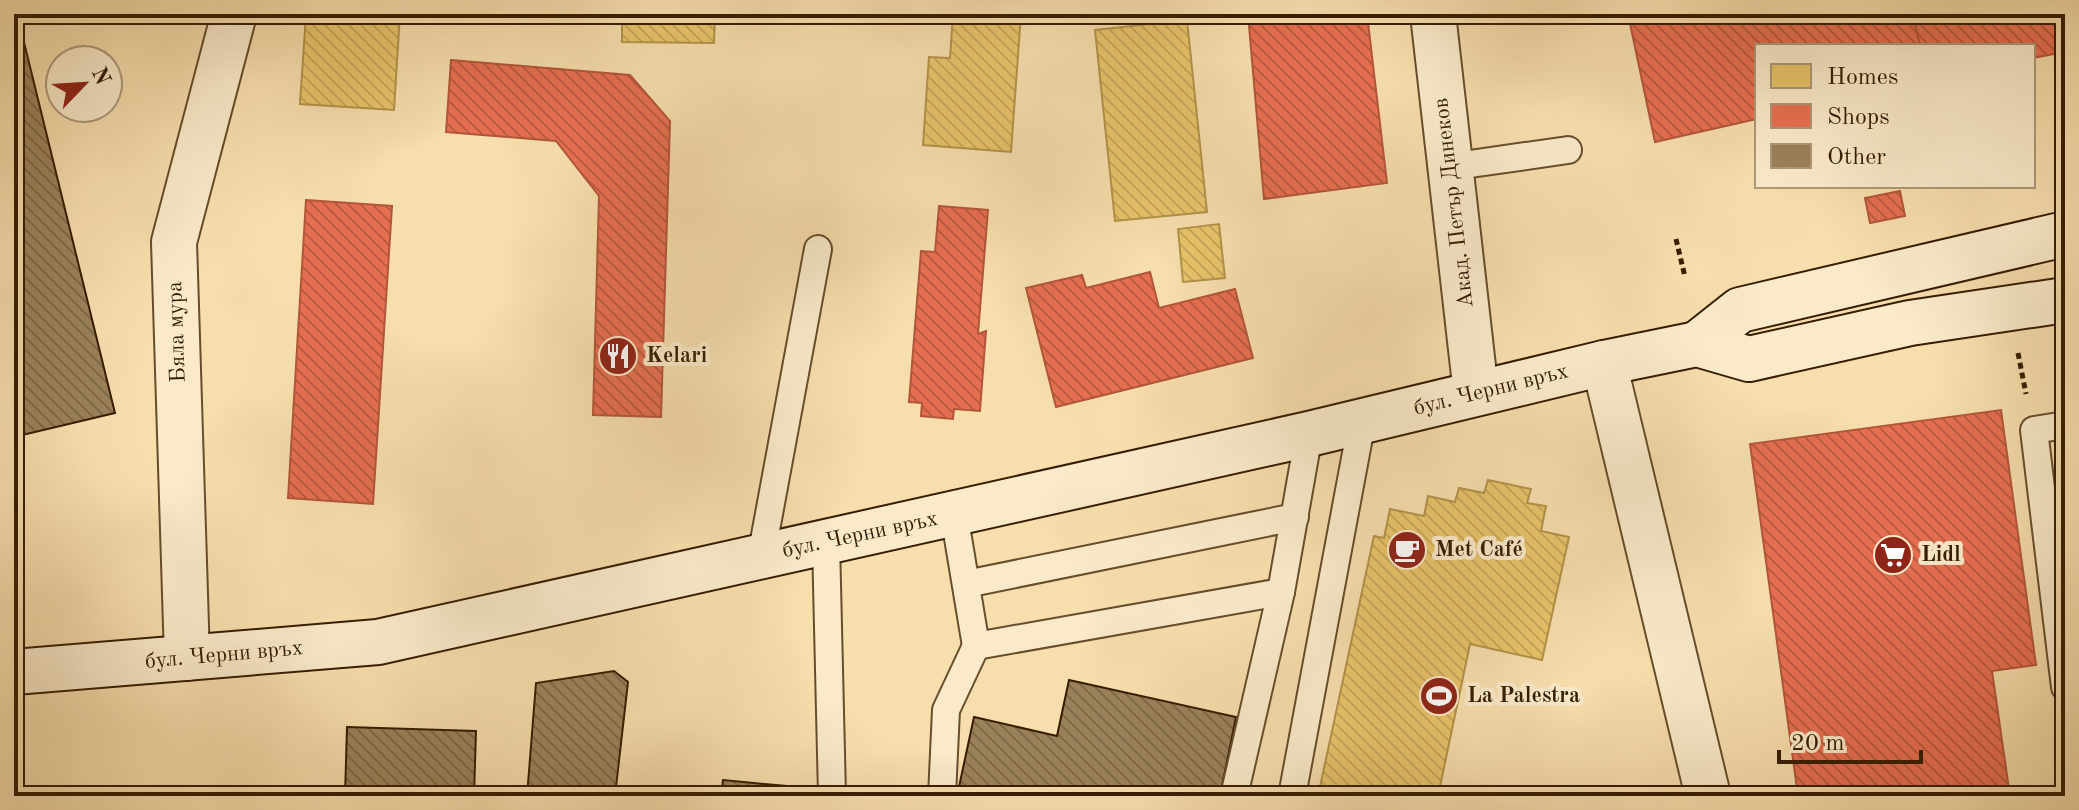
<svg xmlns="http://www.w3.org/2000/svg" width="2079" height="810" font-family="'Old Standard TT',serif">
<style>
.homes{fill:url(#homes-back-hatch);stroke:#b3924a;stroke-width:2}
.shops{fill:url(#shops-back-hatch);stroke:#b25639;stroke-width:2}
.building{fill:url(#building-back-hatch);stroke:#361d00;stroke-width:2}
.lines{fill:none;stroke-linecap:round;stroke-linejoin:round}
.service-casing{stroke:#664d2b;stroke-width:30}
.minor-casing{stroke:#664d2b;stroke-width:48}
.secondary-casing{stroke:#361d00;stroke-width:48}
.path{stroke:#361d00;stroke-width:5;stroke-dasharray:6 4;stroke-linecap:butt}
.service{stroke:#faeaca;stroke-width:26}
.minor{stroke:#faeaca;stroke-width:44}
.secondary{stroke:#faeaca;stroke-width:44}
.labels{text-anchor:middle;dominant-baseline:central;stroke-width:8;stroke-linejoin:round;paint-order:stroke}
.street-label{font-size:22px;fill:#361d00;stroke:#faeaca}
.poi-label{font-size:22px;font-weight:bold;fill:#361d00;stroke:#faeaca;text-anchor:start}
</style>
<defs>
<pattern id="homes-back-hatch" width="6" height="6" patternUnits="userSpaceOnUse" patternTransform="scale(2)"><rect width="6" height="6" fill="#e9c46a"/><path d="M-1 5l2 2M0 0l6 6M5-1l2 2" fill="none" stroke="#c8a85a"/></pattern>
<pattern id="shops-back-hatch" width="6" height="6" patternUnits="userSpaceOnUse" patternTransform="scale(2)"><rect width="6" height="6" fill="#e76f51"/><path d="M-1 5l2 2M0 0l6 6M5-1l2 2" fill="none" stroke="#bc5b41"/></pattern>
<pattern id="building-back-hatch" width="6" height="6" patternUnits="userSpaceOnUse" patternTransform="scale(2)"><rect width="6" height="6" fill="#9a815a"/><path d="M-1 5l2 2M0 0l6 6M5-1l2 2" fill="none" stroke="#7e6948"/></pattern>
</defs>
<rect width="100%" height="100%" fill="#f7dead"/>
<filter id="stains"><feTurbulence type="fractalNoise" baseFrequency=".0025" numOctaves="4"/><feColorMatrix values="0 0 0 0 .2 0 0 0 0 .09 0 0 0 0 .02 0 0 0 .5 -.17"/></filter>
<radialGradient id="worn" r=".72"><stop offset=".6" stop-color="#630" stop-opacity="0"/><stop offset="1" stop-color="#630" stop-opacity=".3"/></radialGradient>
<g class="homes">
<polygon points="306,14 400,14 394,110 300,104"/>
<polygon points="622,14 715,14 714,43 622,42"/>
<polygon points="953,14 1021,14 1011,152 923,145 929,57 950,58"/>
<polygon points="1187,20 1207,212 1115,221 1095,30"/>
<polygon points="1219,224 1225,278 1183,282 1178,229"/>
<polygon points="1488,480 1531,489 1527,503 1546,506 1541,531 1569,537 1542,660 1470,644 1438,796 1318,796 1374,536 1384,538 1390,509 1424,516 1428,496 1455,502 1459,488 1484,493"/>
</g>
<g class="shops">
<polygon points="1248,14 1367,14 1387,183 1264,199"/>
<polygon points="1628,14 1913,14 1920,46 1757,46 1757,119 1655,142"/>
<polygon points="1913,14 2065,14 2065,52 2033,58 2033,46 1920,46"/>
<polygon points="451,60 630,75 670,121 661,417 593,415 599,196 556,141 446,132"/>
<polygon points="1900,191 1905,216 1870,223 1865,198"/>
<polygon points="306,200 392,206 373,504 288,498"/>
<polygon points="939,206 988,210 978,334 986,331 980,411 954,409 953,419 921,416 922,403 909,402 921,251 935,252"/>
<polygon points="1150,272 1159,308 1235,289 1253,358 1056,407 1026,288 1082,275 1086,288"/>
<polygon points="2001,410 2036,665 1992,671 2010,796 1798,796 1750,444"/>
</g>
<g class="building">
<polygon points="21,30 115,413 14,437 14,31"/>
<polygon points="614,671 628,682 615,796 527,796 536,683"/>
<polygon points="1069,680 1236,717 1220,796 957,796 974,717 1057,736"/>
<polygon points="347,727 476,731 474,796 345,796"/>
<polygon points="723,780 786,786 785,796 721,796"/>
</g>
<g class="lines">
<g class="service-casing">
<g id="service">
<polyline points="1449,167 1568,150"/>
<polyline points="2065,425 2034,430 2065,687"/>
<polyline points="954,514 976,646 1281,592 1309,434"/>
<polyline points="826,542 832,796"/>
<polyline points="761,557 818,249"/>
<polyline points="966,584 1295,517"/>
<polyline points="942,796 946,710 976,646"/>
<polyline points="1234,796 1281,592"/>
<polyline points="1292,796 1362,421"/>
</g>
</g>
<g class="minor-casing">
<g id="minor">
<polyline points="1433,14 1476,393"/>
<polyline points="1604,363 1708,796"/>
<polyline points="187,658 174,242 234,14"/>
</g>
</g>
<g class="secondary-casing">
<g id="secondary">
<polyline points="1697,344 1740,310 2065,234"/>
<polyline points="14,672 378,642 1309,434 1604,363 1697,344 1749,359 1910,323 2065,300"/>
</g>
</g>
<g class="path">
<polyline points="1676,239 1685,277"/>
<polyline points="2018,353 2026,394"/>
</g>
<use href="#service" class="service"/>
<use href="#minor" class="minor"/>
<use href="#secondary" class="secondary"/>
</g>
<defs>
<g id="restaurant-disc" transform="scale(2)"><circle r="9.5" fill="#8f2418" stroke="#faeaca"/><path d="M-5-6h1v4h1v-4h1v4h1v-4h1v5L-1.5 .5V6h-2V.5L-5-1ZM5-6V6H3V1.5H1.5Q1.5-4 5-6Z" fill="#fff"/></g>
<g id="cafe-disc" transform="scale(2)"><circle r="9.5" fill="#8f2418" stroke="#faeaca"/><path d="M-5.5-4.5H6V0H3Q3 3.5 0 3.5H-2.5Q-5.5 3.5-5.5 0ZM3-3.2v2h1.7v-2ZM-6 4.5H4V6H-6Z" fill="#fff"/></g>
<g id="supermarket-disc" transform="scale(2)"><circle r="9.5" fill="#8f2418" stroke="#faeaca"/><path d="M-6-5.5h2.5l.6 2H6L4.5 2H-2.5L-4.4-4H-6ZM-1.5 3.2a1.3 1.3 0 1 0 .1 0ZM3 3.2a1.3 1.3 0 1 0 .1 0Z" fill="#fff"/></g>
<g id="stadium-disc" transform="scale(2)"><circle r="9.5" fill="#8f2418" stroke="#faeaca"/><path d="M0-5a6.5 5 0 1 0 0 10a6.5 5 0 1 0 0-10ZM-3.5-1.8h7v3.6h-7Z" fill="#fff"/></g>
</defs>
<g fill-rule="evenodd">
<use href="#restaurant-disc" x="618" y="356"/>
<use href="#cafe-disc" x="1407" y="550"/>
<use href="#supermarket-disc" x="1893" y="555"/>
<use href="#stadium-disc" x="1439" y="696"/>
</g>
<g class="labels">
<g class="street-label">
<text transform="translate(1454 203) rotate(-97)">Акад. Петър Динеков</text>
<text transform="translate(177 332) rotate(-92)">Бяла мура</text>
<text transform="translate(1491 390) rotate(-14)">бул. Черни връх</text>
<text transform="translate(860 535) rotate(-12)">бул. Черни връх</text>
<text transform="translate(224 655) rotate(-5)">бул. Черни връх</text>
</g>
<g class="poi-label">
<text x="646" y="356">Kelari</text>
<text x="1435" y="550">Met Café</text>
<text x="1921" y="555">Lidl</text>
<text x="1467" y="696">La Palestra</text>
</g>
</g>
<rect width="2079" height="810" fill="none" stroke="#f7dead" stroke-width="48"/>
<rect x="16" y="16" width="2047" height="778" fill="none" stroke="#361d00" stroke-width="4"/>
<rect x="24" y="24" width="2031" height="762" fill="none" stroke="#361d00" stroke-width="2"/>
<rect x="1755" y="44" width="280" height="144" fill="#faeaca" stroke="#ac9879" stroke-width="2"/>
<rect x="1771" y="64" width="40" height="24" fill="#e9c46a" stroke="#ac9879" stroke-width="2"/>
<text x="1827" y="84" font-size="24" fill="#361d00">Homes</text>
<rect x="1771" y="104" width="40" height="24" fill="#e76f51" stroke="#ac9879" stroke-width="2"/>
<text x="1827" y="124" font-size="24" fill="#361d00">Shops</text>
<rect x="1771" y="144" width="40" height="24" fill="#9a815a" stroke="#ac9879" stroke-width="2"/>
<text x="1827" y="164" font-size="24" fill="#361d00">Other</text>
<g transform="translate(84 84) rotate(65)"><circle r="38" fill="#faeaca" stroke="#ac9879" stroke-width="2"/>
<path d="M0-6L14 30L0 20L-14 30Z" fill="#8f2418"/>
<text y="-12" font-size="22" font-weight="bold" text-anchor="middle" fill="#361d00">N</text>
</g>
<path d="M1779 750v12h142v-12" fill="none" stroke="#361d00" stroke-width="4"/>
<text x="1791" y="750" font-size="24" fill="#361d00" stroke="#faeaca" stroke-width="6" paint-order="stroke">20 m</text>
<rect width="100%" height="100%" filter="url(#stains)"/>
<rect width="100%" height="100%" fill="url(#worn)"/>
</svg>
